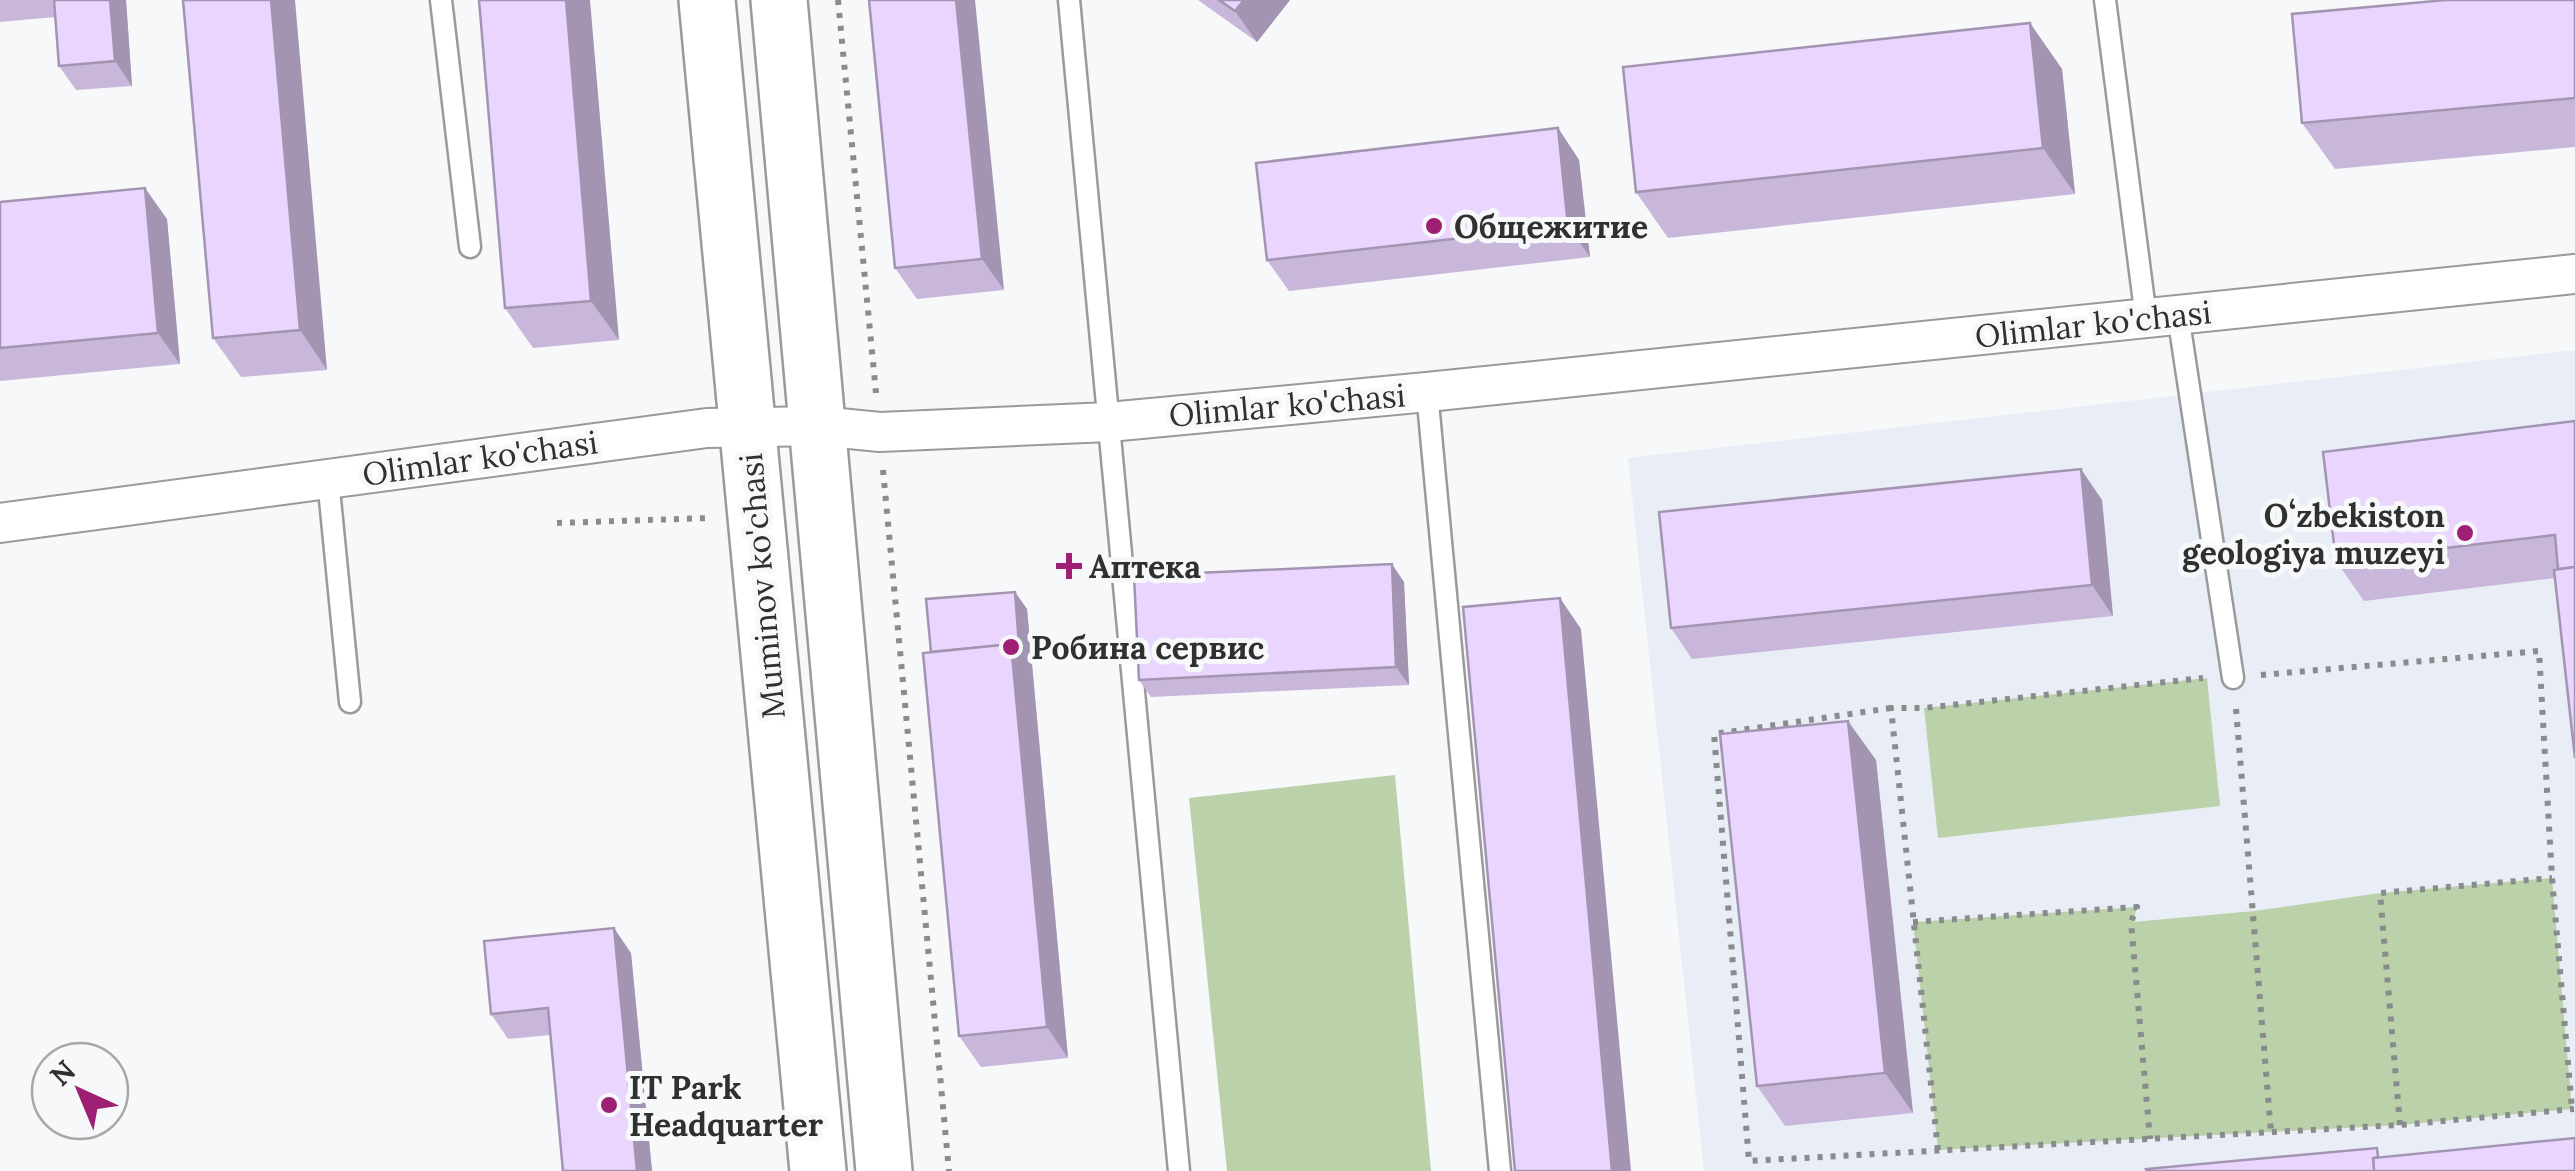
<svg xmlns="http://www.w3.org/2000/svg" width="2575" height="1171" font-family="Lora,serif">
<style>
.built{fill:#e9edf6}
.green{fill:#bad1aa}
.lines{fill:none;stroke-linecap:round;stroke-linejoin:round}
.lane-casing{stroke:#999a9c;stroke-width:25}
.street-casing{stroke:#999a9c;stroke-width:42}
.secondary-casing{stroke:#999a9c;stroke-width:60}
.path{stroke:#8a8b8c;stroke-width:6;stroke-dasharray:5 8;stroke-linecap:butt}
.lane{stroke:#fff;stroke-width:20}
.street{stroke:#fff;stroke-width:38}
.secondary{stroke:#fff;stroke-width:55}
.wall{fill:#c8b7da}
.shaded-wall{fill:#a395b2}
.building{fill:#e9d5fe;stroke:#a395b2;stroke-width:2.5}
.poi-dot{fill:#9e1f73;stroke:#f7f8fa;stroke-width:4}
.labels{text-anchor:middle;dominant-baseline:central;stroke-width:10;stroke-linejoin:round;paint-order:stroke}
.poi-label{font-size:32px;font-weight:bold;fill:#2f3030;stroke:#f7f8fa;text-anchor:start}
.street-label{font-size:32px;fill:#2f3030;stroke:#f7f8fa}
</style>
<rect width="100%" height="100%" fill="#f7f8fa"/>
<polygon class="built" points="2575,350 2575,1171 1704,1171 1628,458"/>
<g class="green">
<polygon points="2207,678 2220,806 1938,838 1924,708"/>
<polygon points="1395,775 1431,1171 1227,1171 1189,798"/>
<polygon points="2552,878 2572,1109 2400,1125 1938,1150 1913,922 2137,907 2133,922 2254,911 2380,893"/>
</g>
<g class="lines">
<g class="lane-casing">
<g id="lane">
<polyline points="441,0 470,247"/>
<polyline points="1069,0 1179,1171"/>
<polyline points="2105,0 2146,318"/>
<polyline points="2178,315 2233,678"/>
<polyline points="1427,392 1500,1171"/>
<polyline points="328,479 350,702"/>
</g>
</g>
<g class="street-casing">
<polyline id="street" points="0,523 707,428 819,426 880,432 1109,422 1427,392 2575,274"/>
</g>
<g class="secondary-casing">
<g id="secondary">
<polyline points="707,0 818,1171"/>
<polyline points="779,0 884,1171"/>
</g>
</g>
<g class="path">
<polyline points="838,0 876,393"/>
<polyline points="883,470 949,1171"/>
<polyline points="557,523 709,518"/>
<polyline points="2261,675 2539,651 2552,878 2572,1109"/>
<polyline points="1891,708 1714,734 1749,1161 2400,1125 2574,1109"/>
<polyline points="2236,709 2271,1132"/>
<polyline points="1913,922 2137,907 2131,922 2150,1139"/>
<polyline points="2400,1125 2380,893 2552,878"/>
<polyline points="1938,1150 1891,708 1924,708 2203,678"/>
</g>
<use href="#lane" class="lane"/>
<use href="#street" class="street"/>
<use href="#secondary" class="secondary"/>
</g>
<g class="wall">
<polygon points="0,0 126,0 132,86 76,90 59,66 55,17 0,22"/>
<polygon points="183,0 327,370 241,377 213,338"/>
<polygon points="479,0 619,340 533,348 505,308"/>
<polygon points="869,0 1004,290 917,299 895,268"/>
<polygon points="1198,0 1290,0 1257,42"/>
<polygon points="2575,0 2575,147 2335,169 2302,123"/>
<polygon points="2030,23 2062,69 2075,194 1668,238 1636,192"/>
<polygon points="1558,128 1579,160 1590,257 1289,291 1267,260"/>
<polygon points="0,202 167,219 180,364 0,381"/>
<polygon points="2575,421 2575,758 2555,578 2364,601 2336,561"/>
<polygon points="2102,500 2113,616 1692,659 1671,628"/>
<polygon points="1404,582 1409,685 1151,697 1139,680"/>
<polygon points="1015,592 1027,609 1068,1058 981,1067 959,1036 931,652"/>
<polygon points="1876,760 1913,1113 1785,1126 1757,1086"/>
<polygon points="631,953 652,1171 563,1171 550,1035 508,1039 491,1014"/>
</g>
<g class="shaded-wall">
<polygon points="110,0 126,0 132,86 115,61"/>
<polygon points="271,0 295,0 327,370 300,330"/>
<polygon points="566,0 590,0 619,340 591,301"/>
<polygon points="956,0 975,0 1004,290 982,259"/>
<polygon points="1244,0 1290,0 1257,42 1235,11"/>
<polygon points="2030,23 2062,69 2075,194 2043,148"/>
<polygon points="1558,128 1579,160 1590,257 1568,226"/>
<polygon points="145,188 167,219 180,364 158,333"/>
<polygon points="2081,469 2102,500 2113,616 2092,585"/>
<polygon points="1392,564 1404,582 1409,685 1396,667"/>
<polygon points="1015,592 1027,609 1033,675 1020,658"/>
<polygon points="1560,598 1581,629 1631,1171 1612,1171"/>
<polygon points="1011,644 1033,675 1068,1058 1047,1027"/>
<polygon points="1848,721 1876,760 1913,1113 1885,1073"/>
<polygon points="614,928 631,953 652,1171 637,1171"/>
</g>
<g class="building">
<polygon points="54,0 110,0 115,61 59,66"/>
<polygon points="183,0 271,0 300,330 213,338"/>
<polygon points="479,0 566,0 591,301 505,308"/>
<polygon points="869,0 956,0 982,259 895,268"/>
<polygon points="1219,0 1244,0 1235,11"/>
<polygon points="2446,0 2575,0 2575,98 2302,123 2292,14"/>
<polygon points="2030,23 2043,148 1636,192 1623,67"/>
<polygon points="1558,128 1568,226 1267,260 1256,163"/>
<polygon points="145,188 158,333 0,348 0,202"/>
<polygon points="2575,421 2575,567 2558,569 2555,535 2336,561 2323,452"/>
<polygon points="2081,469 2092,585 1671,628 1659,512"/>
<polygon points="1392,564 1396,667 1139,680 1134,576"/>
<polygon points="2575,567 2575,758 2554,570"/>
<polygon points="1015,592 1020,658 1011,644 931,652 926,599"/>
<polygon points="1560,598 1612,1171 1515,1171 1463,607"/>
<polygon points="1011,644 1047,1027 959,1036 923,653"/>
<polygon points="1848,721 1885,1073 1757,1086 1720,734"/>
<polygon points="614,928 637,1171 563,1171 548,1008 491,1014 484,941"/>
<polygon points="2575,1138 2575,1171 2374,1171 2373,1158"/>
<polygon points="2377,1148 2378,1157 2373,1158 2374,1171 2147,1171 2146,1169"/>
</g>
<g class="poi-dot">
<circle cx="1434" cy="226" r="10"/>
<circle cx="2465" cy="533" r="10"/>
<path d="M1064 551h10v10h10v10h-10v10h-10v-10h-10v-10h10z"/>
<circle cx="1011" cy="647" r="10"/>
<circle cx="609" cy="1105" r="10"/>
</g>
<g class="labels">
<g class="poi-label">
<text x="1454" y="226">Общежитие</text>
<text x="2445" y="515" text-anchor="end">Oʻzbekiston<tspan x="2445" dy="37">geologiya muzeyi</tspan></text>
<text x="1089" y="566">Аптека</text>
<text x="1031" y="647">Робина сервис</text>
<text x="629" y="1087">IT Park<tspan x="629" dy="37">Headquarter</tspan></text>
</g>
<g class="street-label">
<text transform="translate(2093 324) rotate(-6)">Olimlar ko'chasi</text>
<text transform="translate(1287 405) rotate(-5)">Olimlar ko'chasi</text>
<text transform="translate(480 458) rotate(-8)">Olimlar ko'chasi</text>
<text transform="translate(762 586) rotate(-95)">Muminov ko'chasi</text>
</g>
</g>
<g transform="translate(80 1091) rotate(316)"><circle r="48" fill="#f7f8fa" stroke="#a7a8a9" stroke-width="2.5"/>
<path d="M0-8L18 38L0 25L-18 38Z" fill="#9e1f73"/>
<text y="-15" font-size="28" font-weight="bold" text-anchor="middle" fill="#2f3030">N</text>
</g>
</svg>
